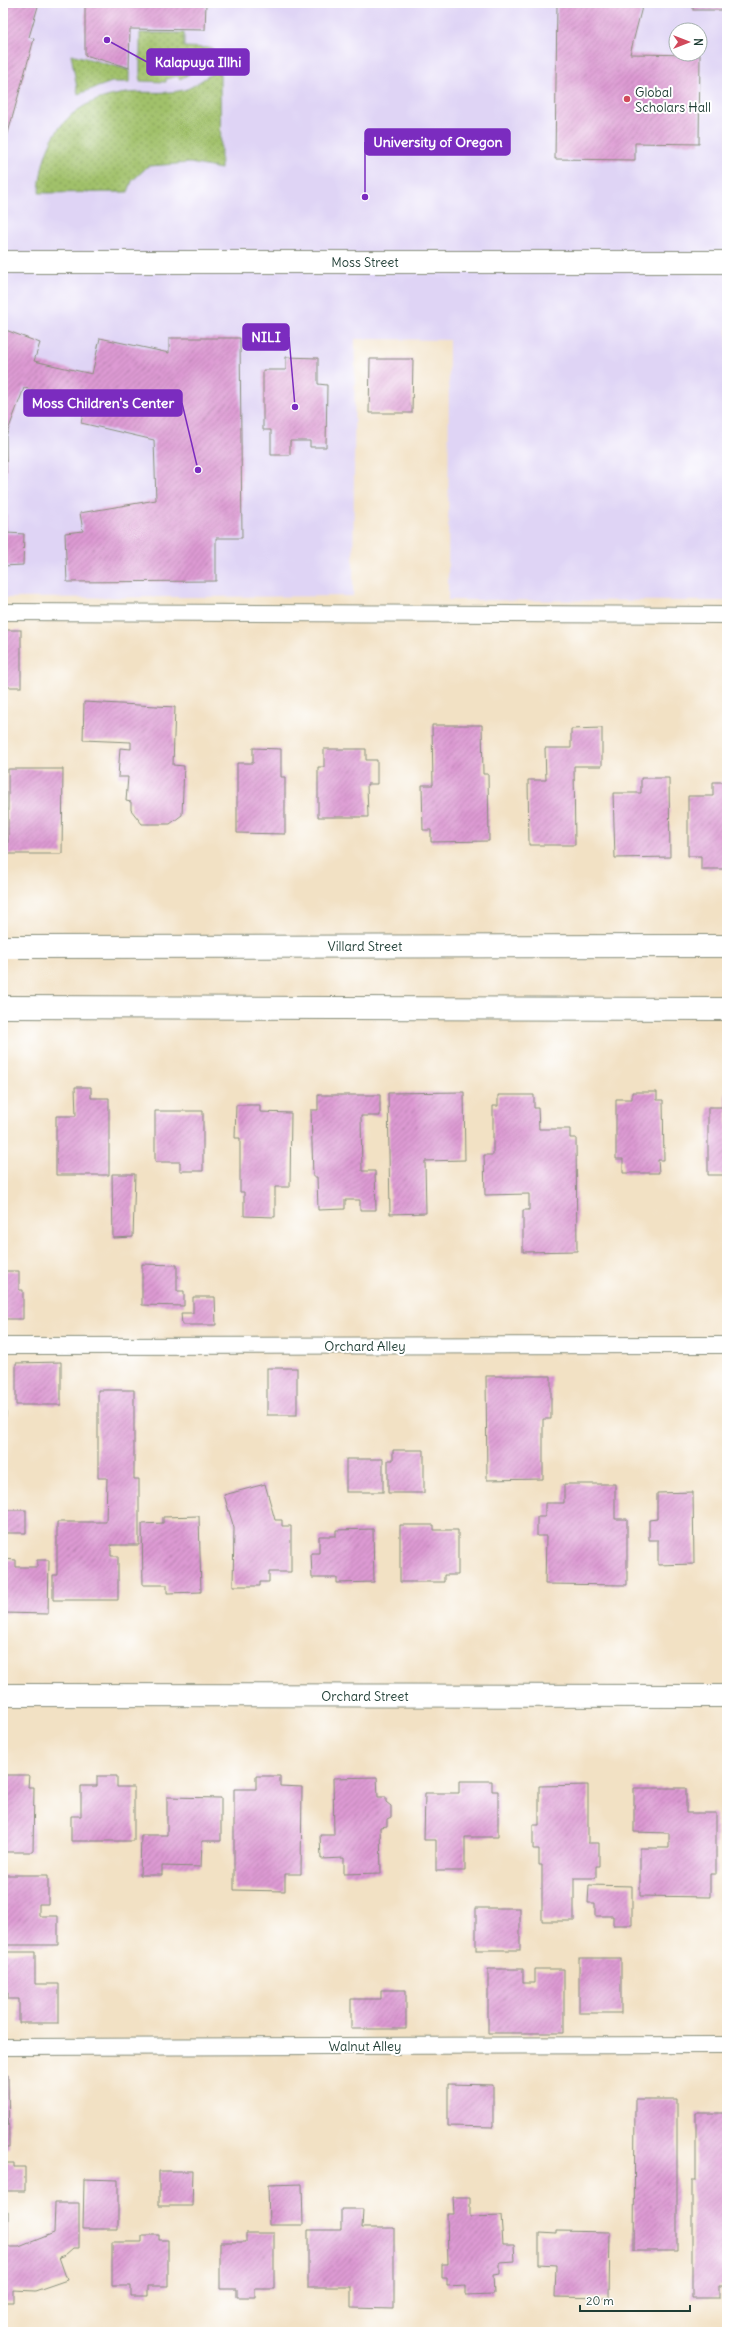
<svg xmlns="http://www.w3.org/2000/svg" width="730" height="2335" font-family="Delius,sans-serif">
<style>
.built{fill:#dfd4f5;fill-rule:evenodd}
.grass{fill:url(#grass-dots);stroke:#607f4f}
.building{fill:url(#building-hatch)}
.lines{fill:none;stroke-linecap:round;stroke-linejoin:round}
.service-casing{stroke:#888f7c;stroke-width:18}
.minor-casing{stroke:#888f7c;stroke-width:24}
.service{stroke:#fff;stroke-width:16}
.minor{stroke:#fff;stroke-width:22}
.poi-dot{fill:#d1495b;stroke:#fff;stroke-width:1.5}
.labels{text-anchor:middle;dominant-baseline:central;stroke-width:4;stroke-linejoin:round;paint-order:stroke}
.poi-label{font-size:13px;fill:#1f3d34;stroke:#fff;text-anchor:start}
.street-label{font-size:13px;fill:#1f3d34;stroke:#fff}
.leader{fill:none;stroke:#7b2cbf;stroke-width:1.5}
.callout-dot{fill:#7b2cbf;stroke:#fff;stroke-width:1.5}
.callout{fill:#7b2cbf;stroke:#7b2cbf;stroke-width:1.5}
.callout-label{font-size:14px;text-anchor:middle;font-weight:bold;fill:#fff}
</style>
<defs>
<pattern id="grass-dots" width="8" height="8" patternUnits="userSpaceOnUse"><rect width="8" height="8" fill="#a1c16a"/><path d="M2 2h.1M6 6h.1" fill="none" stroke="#839e58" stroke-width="1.8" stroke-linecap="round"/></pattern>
<pattern id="building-hatch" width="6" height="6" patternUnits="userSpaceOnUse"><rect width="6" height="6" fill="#dd9ad3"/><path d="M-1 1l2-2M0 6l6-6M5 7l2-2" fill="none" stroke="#b37fac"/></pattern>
</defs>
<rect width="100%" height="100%" fill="#fff"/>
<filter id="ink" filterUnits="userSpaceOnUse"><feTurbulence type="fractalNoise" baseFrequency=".025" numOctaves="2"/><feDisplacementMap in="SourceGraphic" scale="8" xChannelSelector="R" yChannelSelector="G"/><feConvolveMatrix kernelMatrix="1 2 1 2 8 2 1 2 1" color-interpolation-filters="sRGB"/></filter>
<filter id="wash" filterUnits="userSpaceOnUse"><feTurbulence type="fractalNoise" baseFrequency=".012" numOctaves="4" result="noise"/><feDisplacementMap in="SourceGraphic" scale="16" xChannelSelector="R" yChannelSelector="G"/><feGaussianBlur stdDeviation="0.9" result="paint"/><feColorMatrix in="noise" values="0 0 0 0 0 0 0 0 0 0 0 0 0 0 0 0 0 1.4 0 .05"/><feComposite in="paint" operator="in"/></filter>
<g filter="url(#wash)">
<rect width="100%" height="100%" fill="#f2e1c4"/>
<path class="built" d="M3,3h724v598l-279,-1 1,-260 -94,-1 -2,257 -350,2zM676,30h24v24h-24z"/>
<g class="grass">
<polygon points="140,33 184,33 184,47 213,48 213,56 204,66 180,79 178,76 166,79 166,82 140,81"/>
<polygon points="71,54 129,70 129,82 112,82 78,94"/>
<path d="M216,72l4,1 1,96 -31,-6 -42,3 -16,15 -4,11 -89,1c3,-53 26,-90 81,-99 22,-4 43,1 64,-4 13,-4 21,-14 32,-18z"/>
</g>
<g id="blocks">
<g class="building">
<polygon points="3,3 39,3 29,37 34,39 3,151"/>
<polygon points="85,3 206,3 205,30 130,29 129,68 85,55"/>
<polygon points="557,3 643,3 630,54 700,55 699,144 635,143 635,160 555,159"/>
<rect x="693" y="3" width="29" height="7"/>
<polygon points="3,329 40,343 34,361 92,374 100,338 169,353 169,338 240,338 242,538 216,538 216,581 67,582 65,533 83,531 80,513 156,500 154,440 81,423 86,401 24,388 6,436 7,533 24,534 23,565 3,566"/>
<polygon points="286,357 318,358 318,384 327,385 326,447 310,447 310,441 290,441 290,455 271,455 271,430 263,430 263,370 286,370"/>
<polygon points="370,359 413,359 412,413 369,413"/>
<rect x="3" y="630" width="18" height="57"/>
<polygon points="84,702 175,707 173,765 184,766 182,815 170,824 142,824 131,810 131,802 126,801 128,777 118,777 120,748 131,749 131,742 83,740"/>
<polygon points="432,725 482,725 483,774 488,774 489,841 431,842 431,830 423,830 422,785 433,785"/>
<polygon points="602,728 602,766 574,766 575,845 529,845 528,780 546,780 545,748 571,748 571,729"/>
<polygon points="253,748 281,749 281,777 285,777 285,834 237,833 237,763 253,763"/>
<polygon points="324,749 366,749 366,760 377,760 377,784 367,784 368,817 318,817 318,767 324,767"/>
<polygon points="8,769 63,769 62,854 8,854"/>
<polygon points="641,778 669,778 670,857 615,858 613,793 641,793"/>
<polygon points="713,782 727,782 727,856 724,856 724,869 701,869 701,856 688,856 688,796 713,796"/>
<polygon points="75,1087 91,1087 91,1098 109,1098 109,1175 56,1175 56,1116 76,1116"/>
<polygon points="464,1092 465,1160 425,1161 426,1213 390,1214 388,1093"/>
<polygon points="632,1092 657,1092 657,1100 663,1100 664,1160 658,1160 659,1173 623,1173 623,1159 616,1159 616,1099 632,1099"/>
<polygon points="725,1092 727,1092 727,1175 708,1175 708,1107 725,1107"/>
<rect x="3" y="1094" width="2" height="44"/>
<polygon points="318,1095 380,1095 380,1116 361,1116 362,1171 375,1171 376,1210 360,1210 360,1200 345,1200 345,1209 318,1210 317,1177 313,1177 311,1110 318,1110"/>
<polygon points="498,1095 534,1095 534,1108 538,1108 539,1129 570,1129 570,1138 576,1138 577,1251 523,1252 523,1210 529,1210 529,1194 485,1195 484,1155 493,1155 493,1106 498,1106"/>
<polygon points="236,1105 260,1105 260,1112 291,1113 290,1187 275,1187 275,1217 244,1216 244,1192 240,1192 240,1138 235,1138"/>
<polygon points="155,1111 203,1111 203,1171 180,1171 180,1162 155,1162"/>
<polygon points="112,1174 135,1174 133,1237 113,1238"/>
<polygon points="142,1264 177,1265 177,1291 184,1291 184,1306 142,1305"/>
<polygon points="3,1271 19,1271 19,1290 23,1290 23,1319 3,1319"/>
<polygon points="193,1297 215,1297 216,1325 182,1325 181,1313 193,1313"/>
<polygon points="61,1362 61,1405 16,1405 16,1363"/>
<rect x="267" y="1368" width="30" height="47"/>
<polygon points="486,1376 551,1376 551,1419 543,1419 543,1479 487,1480"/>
<rect x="3" y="1388" width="3" height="28"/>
<polygon points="98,1390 134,1390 134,1479 139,1479 139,1545 111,1545 111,1556 118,1556 118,1600 53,1600 53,1575 57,1575 57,1522 106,1522 107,1478 98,1478"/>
<polygon points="393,1450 424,1450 424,1493 388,1493 388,1460 393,1460"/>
<rect x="346" y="1459" width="37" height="33"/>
<polygon points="265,1484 275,1520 282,1520 282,1526 291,1526 291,1572 269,1572 269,1582 260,1582 260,1586 233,1586 234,1528 224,1495"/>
<polygon points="564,1484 615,1484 615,1519 627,1519 627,1585 545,1584 546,1536 537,1536 537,1517 545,1517 545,1503 564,1503"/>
<polygon points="693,1492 694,1564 658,1565 658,1540 649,1540 649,1520 657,1519 657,1493"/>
<rect x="3" y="1510" width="23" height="23"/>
<polygon points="199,1516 201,1592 167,1593 167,1585 143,1585 142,1524 163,1523 163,1517"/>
<polygon points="400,1525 434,1525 434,1530 458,1530 458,1575 444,1575 444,1582 400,1582"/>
<polygon points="373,1529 374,1582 337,1583 337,1578 312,1578 311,1553 319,1553 319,1536 336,1536 336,1530"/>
<polygon points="3,1559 16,1560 16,1567 37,1567 37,1560 49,1560 48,1614 3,1613"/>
<polygon points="3,1775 29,1775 28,1787 34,1787 33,1852 3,1852"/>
<polygon points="97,1776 117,1776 117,1787 134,1787 134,1841 71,1841 71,1816 81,1816 81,1786 97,1786"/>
<polygon points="256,1776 280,1776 280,1786 302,1787 301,1874 285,1874 285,1891 234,1890 234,1789 256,1789"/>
<polygon points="377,1777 378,1797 386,1797 386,1802 391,1806 391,1817 387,1819 387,1826 380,1827 381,1873 344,1874 344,1858 321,1859 320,1835 334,1835 333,1778"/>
<polygon points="459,1781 492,1781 492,1791 498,1791 498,1837 465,1837 465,1871 436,1871 436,1840 424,1840 425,1793 459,1793"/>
<polygon points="588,1785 588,1843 599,1843 599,1866 596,1866 596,1878 574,1878 574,1921 542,1921 542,1865 539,1865 539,1849 533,1849 533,1825 539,1825 539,1786"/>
<polygon points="634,1788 686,1788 686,1813 716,1813 716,1874 710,1874 710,1897 640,1896 640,1848 669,1848 669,1833 634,1832"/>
<polygon points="167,1797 221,1798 221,1841 202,1841 201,1867 162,1866 162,1875 140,1875 141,1835 167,1835"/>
<polygon points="3,1875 48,1875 48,1904 39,1904 39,1916 58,1916 58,1945 3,1945"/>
<polygon points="589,1885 632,1886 632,1925 613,1925 613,1916 595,1916 595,1903 588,1903"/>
<rect x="476" y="1908" width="44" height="42"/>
<polygon points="3,1952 35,1952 35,1984 59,1984 59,2023 19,2023 19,1999 8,1999 8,1993 3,1993"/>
<rect x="579" y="1958" width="42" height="55"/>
<polygon points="488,1969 523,1969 523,1983 535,1983 535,1969 564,1969 564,2033 488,2033"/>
<polygon points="381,1990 406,1990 406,2029 351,2029 351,1999 381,1999"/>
<polygon points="3,2075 8,2075 9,2148 3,2148"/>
<polygon points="448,2084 493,2085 493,2127 448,2126"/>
<polygon points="635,2099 677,2099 677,2251 634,2251"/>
<polygon points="696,2113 727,2113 727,2286 719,2286 719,2298 692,2298 692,2180 696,2180"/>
<polygon points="3,2163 14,2163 14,2167 25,2167 25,2191 3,2191"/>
<polygon points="159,2171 193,2171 192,2206 159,2206"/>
<polygon points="84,2179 118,2180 118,2229 83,2229"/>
<polygon points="302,2184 303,2225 269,2225 268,2185"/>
<polygon points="453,2197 470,2197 470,2217 501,2216 503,2244 514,2244 515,2262 500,2263 500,2274 493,2275 494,2294 466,2295 466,2285 447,2286 447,2278 442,2278 442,2264 448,2264 447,2214 454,2214"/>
<polygon points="55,2203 79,2203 79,2248 73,2248 65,2255 59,2257 67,2280 35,2291 13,2290 13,2302 3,2302 3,2212 8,2212 8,2247 19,2247 54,2233"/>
<polygon points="341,2209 363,2209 362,2228 394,2228 394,2309 351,2308 351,2287 308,2287 308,2230 341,2230"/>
<polygon points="557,2231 610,2232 609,2298 555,2297 556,2265 539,2264 539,2233 557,2234"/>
<polygon points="246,2233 274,2233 274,2289 255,2289 255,2297 237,2297 237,2289 220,2289 220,2242 246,2242"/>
<polygon points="142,2235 159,2235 159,2240 168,2240 168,2286 148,2286 148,2296 131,2296 131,2286 112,2286 112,2242 142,2242"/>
</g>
</g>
</g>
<g filter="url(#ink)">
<use href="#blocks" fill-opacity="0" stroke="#888f7c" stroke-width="1"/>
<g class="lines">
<g class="service-casing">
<g id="service">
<polyline points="3,612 727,615"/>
<polyline points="3,1346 727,1345"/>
<polyline points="3,2047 727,2045"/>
</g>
</g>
<g class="minor-casing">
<g id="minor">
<polyline points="3,262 727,262"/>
<polyline points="3,947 727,946"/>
<polyline points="3,1007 727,1009"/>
<polyline points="3,1695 727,1696"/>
</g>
</g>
<use href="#service" class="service"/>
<use href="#minor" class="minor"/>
</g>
</g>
<circle class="poi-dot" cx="627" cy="99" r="4"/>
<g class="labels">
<g class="poi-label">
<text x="635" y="92">Global<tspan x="635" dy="15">Scholars Hall</tspan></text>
</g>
<g class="street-label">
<text x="365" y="262">Moss Street</text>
<text x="365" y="946">Villard Street</text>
<text x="365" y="1346">Orchard Alley</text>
<text x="365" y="1696">Orchard Street</text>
<text x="365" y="2046">Walnut Alley</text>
</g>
</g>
<path class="leader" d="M107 40L147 62M365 197L365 142M295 407L289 337M198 470L182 403"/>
<g class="callout-dot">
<circle cx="107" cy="40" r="4"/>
<circle cx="365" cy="197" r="4"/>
<circle cx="295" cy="407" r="4"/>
<circle cx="198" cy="470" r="4"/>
</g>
<g class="callout">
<rect x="147" y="49" width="102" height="26" rx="4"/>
<rect x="365" y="129" width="145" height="26" rx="4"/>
<rect x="243" y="324" width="46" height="26" rx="4"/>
<rect x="24" y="390" width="158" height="26" rx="4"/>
</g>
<g class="callout-label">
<text x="198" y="67">Kalapuya Illhi</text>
<text x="438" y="147">University of Oregon</text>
<text x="266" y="342">NILI</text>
<text x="103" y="408">Moss Children's Center</text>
</g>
<rect width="730" height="2335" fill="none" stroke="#fff" stroke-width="16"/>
<g transform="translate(688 42) rotate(90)"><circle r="19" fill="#ffffff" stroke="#a5b1ae"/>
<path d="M0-3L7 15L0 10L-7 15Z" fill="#d1495b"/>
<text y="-6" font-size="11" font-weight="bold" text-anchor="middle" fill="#1f3d34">N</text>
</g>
<path d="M580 2305v6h110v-6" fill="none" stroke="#1f3d34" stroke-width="2"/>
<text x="586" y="2305" font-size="12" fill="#1f3d34" stroke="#ffffff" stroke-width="3" paint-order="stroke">20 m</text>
</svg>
